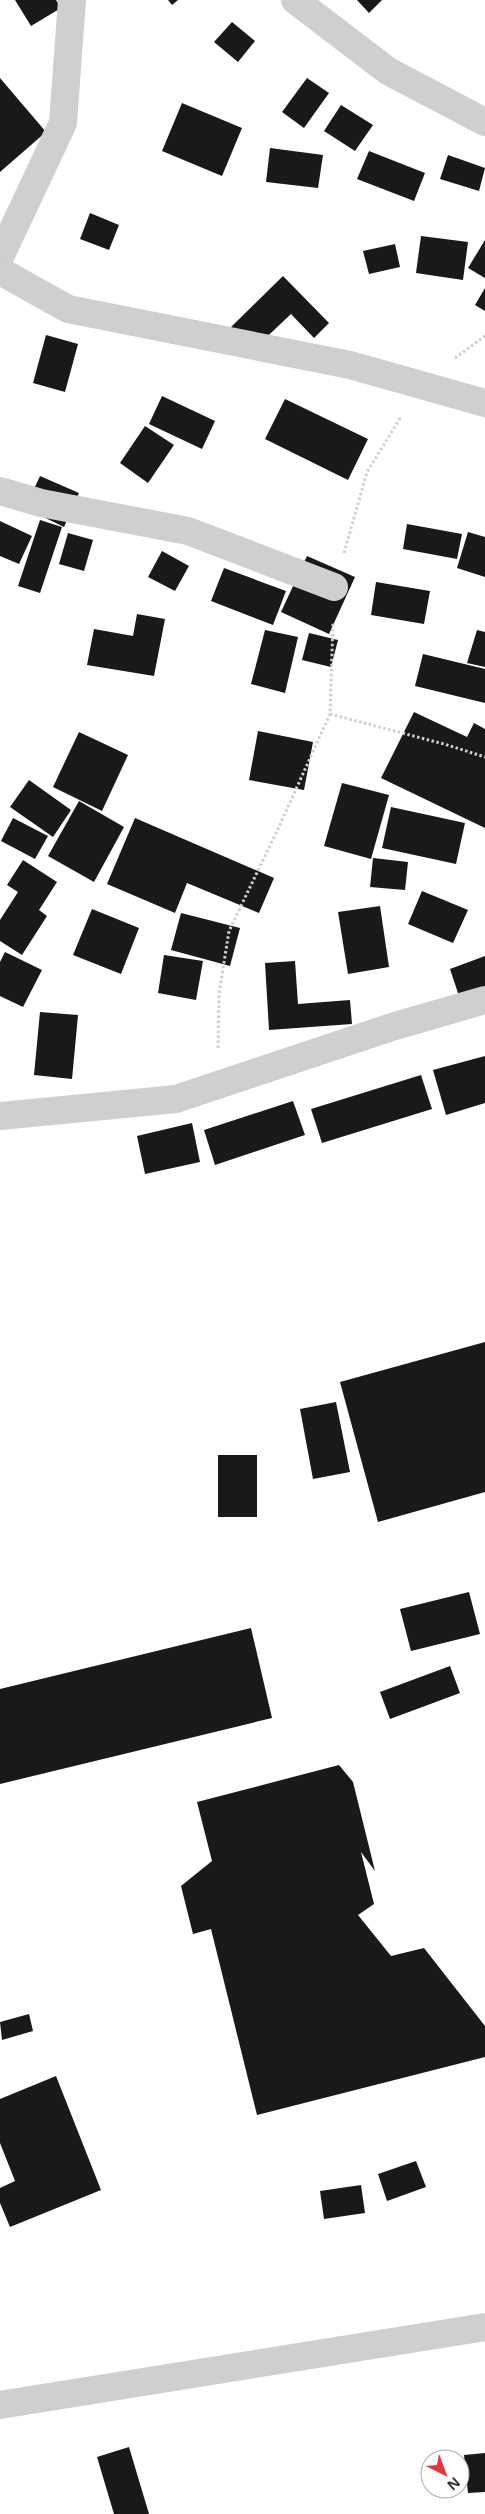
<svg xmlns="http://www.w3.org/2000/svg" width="485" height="2514" font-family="'Open Sans',sans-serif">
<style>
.building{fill:#191919}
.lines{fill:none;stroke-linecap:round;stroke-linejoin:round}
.path{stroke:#cfcfcf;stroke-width:3;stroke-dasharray:2.5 2.5;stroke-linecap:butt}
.street{stroke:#cfcfcf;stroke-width:28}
</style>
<rect width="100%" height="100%" fill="#fff"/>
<g class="building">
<polygon points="15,0 56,0 61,8 31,26"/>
<polygon points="168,0 178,0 172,5"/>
<polygon points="357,0 382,0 369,13"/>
<polygon points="232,22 255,41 238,62 214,42"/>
<polygon points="0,78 46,132 0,172"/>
<polygon points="307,78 329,93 304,128 282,112"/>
<polygon points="182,103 242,128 222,176 162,151"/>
<polygon points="341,105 373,125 355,151 324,131"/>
<polygon points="270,148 323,155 318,188 266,182"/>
<polygon points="369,151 425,173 414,201 357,179"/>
<polygon points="448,155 485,168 479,191 440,179"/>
<polygon points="90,213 119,225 109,250 80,239"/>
<polygon points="421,236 468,242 463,280 416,273"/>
<polygon points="485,240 485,278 468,268"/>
<polygon points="395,244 400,267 369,274 363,251"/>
<polygon points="283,276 329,323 314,338 291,314 253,350 231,327"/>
<polygon points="485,288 485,311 475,305"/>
<polygon points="46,335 78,344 65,392 33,383"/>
<polygon points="162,396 215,421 202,449 149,424"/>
<polygon points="285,399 368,439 348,480 265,439"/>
<polygon points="145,426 174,445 148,483 120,463"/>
<polygon points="40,476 79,493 64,527 25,508"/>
<polygon points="40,520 62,527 40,593 18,586"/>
<polygon points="0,521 32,536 19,564 0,556"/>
<polygon points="407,524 462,534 457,559 403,549"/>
<polygon points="468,532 485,537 485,577 457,568"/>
<polygon points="68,533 93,540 84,571 59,564"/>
<polygon points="162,551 189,566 175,591 148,577"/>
<polygon points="307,556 355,577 329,634 281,612"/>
<polygon points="224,568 286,591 273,625 211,601"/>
<polygon points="376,582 430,591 424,624 371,615"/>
<polygon points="137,614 165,619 154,676 87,665 94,629 133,636"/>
<polygon points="265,630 298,637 285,693 251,684"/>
<polygon points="477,630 485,632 485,667 467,663"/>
<polygon points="309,633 338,640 331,667 302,660"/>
<polygon points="423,654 485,669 485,703 415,686"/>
<polygon points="414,712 467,737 474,723 485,729 485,828 381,778"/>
<polygon points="258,731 313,742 304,790 249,780"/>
<polygon points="79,732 128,755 102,811 53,787"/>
<polygon points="29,780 71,810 53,837 10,807"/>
<polygon points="342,783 389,795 371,859 324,846"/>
<polygon points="79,801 124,827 94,882 48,856"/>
<polygon points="391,807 465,823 456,864 382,848"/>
<polygon points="13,818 48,836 35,859 1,841"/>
<polygon points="135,818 274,878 259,913 187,883 175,913 107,884"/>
<polygon points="373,858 408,862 405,890 370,887"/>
<polygon points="23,860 57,882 39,910 47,916 22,955 0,941 0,920 18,892 7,885"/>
<polygon points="422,891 468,910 453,943 408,924"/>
<polygon points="380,906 389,967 348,974 338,912"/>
<polygon points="92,909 139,928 121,974 73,955"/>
<polygon points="181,913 240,928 230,966 171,950"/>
<polygon points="5,952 42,970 23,1007 0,996 0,962"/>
<polygon points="164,955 203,961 196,1000 158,993"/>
<polygon points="485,956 485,994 461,1002 450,969"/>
<polygon points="295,961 298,1004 350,1000 352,1024 269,1030 265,963"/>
<polygon points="40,1012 78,1015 72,1079 34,1075"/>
<polygon points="485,1056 485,1103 446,1115 433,1070"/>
<polygon points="421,1075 432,1109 322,1143 311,1109"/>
<polygon points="293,1101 305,1135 215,1165 204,1130"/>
<polygon points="192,1123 200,1162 145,1174 137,1136"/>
<polygon points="485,1342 485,1492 378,1522 340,1382"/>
<polygon points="336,1402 350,1472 313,1479 300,1409"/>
<rect x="218" y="1455" width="39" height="62"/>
<polygon points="469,1592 480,1634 411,1651 400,1609"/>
<polygon points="251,1628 272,1718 0,1784 0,1689"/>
<polygon points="450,1666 460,1693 390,1719 380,1692"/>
<polygon points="339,1765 353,1782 375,1871 361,1852 374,1904 358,1915 391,1956 424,1948 485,2026 485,2057 257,2115 211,1929 193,1934 181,1886 212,1861 197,1802"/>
<polygon points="29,2014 33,2031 2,2040 0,2022"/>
<polygon points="56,2076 101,2190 10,2227 0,2203 0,2188 15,2181 0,2143 0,2099"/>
<polygon points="416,2161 426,2187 387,2201 378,2174"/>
<polygon points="361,2185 365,2213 324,2219 320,2191"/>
<polygon points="129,2447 149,2514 114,2514 97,2457"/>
<polygon points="485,2453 485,2492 468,2493 464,2455"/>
</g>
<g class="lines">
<g class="path">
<polyline points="455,358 485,336"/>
<polyline points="344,553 367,472 401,417"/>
<polyline points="330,714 444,744 485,757"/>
<polyline points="218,1048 219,994 229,931 278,829 330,714 333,622"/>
</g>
<g class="street">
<polyline points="295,0 388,71 485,122"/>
<polyline points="0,257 63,123 72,0"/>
<polyline points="0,271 68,309 350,365 485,403"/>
<polyline points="0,491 41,503 188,531 334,587"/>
<polyline points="0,1116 176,1099 395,1026 485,1000"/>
<polyline points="0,2405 485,2327"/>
</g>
</g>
<g transform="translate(445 2474) rotate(138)"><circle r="24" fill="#ffffff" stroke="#adadad"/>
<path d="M0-4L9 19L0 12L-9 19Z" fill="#e8353f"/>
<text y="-8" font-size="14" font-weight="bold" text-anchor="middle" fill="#323232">N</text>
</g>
</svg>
